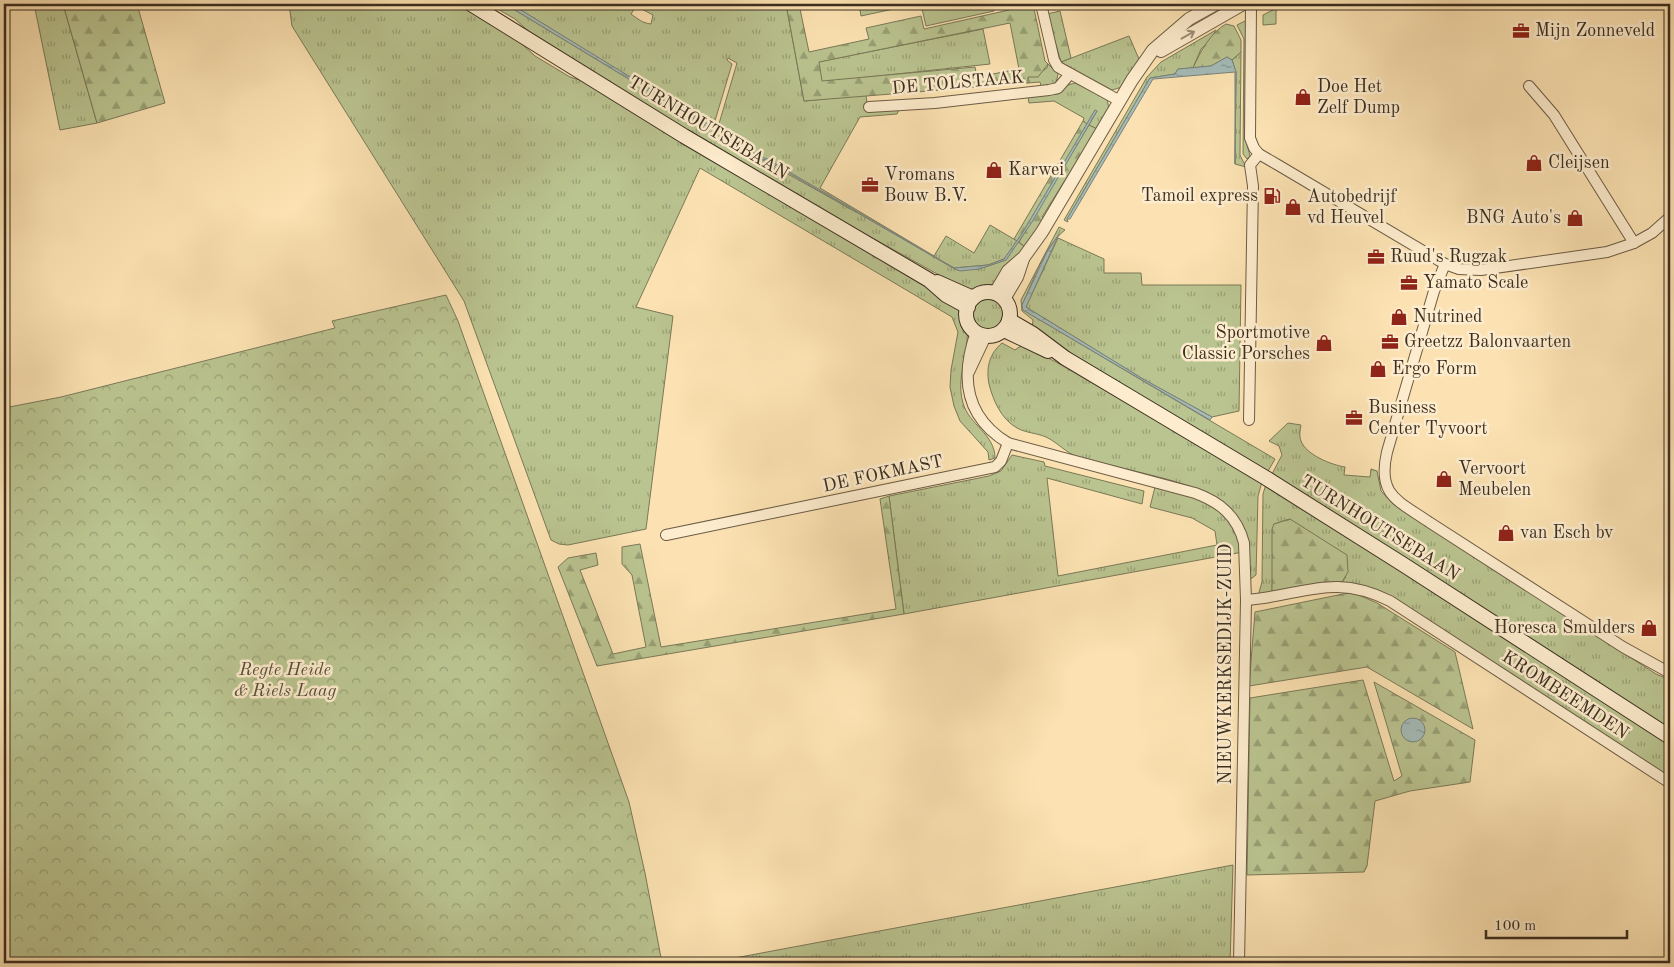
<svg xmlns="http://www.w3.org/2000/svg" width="1674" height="967" font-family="'Old Standard TT',serif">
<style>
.grass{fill:url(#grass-tufts);stroke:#7a7958;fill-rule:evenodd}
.forest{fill:url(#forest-firs);stroke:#7a7958;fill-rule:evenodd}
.park{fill:url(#park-crowns);stroke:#7a7958}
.pitch{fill:#bac490;stroke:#7a7958}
.water{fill:url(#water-ripples);stroke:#7a837b}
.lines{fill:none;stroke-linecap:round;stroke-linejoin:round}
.minor-casing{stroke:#6b5b44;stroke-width:12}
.tertiary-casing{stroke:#6b5b44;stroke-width:14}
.secondary-casing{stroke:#3b2e20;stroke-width:16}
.minor{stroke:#fdeccd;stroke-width:10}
.tertiary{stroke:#fdeccd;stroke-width:12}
.secondary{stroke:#fdeccd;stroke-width:14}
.oneway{stroke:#9c8d76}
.labels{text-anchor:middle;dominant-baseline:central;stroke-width:5;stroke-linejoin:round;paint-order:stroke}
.poi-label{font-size:18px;fill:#3b2e20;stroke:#fdeccd;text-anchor:start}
.street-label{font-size:18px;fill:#3b2e20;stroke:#fdeccd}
.park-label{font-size:18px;font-style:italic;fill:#544c36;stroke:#fdeccd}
</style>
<defs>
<pattern id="grass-tufts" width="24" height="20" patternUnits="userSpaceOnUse" patternTransform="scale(1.25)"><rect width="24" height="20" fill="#bac490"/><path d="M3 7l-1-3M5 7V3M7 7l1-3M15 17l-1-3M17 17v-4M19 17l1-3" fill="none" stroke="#98a075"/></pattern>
<pattern id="forest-firs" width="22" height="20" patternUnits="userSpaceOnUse" patternTransform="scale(1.25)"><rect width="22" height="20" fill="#bac490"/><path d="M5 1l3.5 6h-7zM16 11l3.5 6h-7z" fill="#98a075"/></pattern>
<pattern id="park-crowns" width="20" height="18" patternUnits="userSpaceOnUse" patternTransform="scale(1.25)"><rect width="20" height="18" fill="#bac490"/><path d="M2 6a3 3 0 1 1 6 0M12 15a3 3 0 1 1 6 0" fill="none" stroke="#98a075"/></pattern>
<pattern id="water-ripples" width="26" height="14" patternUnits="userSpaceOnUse" patternTransform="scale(1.25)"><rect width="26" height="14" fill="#a4bbb8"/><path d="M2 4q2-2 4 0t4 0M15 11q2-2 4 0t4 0" fill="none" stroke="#879895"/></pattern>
</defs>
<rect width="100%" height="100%" fill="#fce2b2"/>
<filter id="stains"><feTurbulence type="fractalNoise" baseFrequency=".004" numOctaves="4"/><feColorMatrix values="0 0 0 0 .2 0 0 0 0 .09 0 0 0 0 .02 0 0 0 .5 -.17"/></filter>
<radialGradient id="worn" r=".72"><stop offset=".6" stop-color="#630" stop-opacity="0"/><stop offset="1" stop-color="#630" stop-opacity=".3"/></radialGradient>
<g class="grass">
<polygon points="34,4 63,4 97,123 60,130"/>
<path d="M289,4h171l53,32 22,20 35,21 16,5 372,224c23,29 -5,64 5,97 6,22 32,31 32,55l-6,2 -1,-8 -28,-31 -6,-15 -4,-19 1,-17 7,-38 -6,-15 -252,-149 -64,139 37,9 -27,213 -78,16 -9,-1 -8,-4 -87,-239 -172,-275z"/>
<path d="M489,4h16l256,155 95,53 -89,-53 -6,-1 -250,-154h275l18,97 62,-6 2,16 32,-3 -3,6 -37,3 -40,71 114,68 12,-20 28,17 16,-28 27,16 -13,18 -16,6 -34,3 -23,-13 26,15 22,-1 27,-9 12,-18 7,5c-15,18 -31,49 -59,43l-207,-115 -223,-137 -21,-19zM636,6l17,9 -2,9c-9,-1 -13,-5 -20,-10zM728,58l9,5 -19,64 -4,-3 18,-60 -5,-4z"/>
<polygon points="1273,4 1283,4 1276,11 1276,24 1263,25 1263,15 1279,7 1278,4 1270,7"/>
<polygon points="1247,20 1245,137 1250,156 1247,159 1243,154 1244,39 1237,25"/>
<polygon points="983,29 990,64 822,82 818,62"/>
<polygon points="1216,30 1210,41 1201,49 1193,68 1178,69 1175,74 1150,78 1067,219 1068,222 1064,220 1147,77 1161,62"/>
<polygon points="1129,36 1139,59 1122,87 1112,90 1061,62"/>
<polygon points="1241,52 1240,155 1246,167 1235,164 1236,72 1232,60"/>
<polygon points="1048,64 1058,74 1056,84 1041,86 1040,82 1028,83 1028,77 1047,68"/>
<polygon points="1075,83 1107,99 1109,109 1097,129 1089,125 1097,111 1095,110 1087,124 1083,121 1084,118 1054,101 1029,103 1028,97 1059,94 1068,85"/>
<path d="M1059,227l6,3c-21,16 -31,50 -43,75l1,5 252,149 -8,14 -235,-144 1,-9 -11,-9 -1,-11z"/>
<polygon points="1058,238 1104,259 1104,273 1141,273 1142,285 1241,285 1239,411 1212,417 1143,379 1026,307"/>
<circle cx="988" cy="314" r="15"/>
<path d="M1002,343l13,7 7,-5 34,17 206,120 -4,14 -2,79 -8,6c-1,-30 2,-56 -22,-77 -24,-22 -113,-36 -148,-47 -12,-4 -21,-15 -32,-20 -9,-4 -20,-4 -29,-9 -16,-9 -24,-28 -28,-44 -3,-16 0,-30 13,-41z"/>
<path d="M1288,423l13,2c-1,5 -2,11 0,16 5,14 31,24 44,26l-1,8 26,2 1,-8 6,2 4,20 12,13 263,170 14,6v51l-399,-255 11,-21 -3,-9 -10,-5z"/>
<path d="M1012,455l32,7 1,4 99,25 -2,13 -95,-26 11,98 159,-31 -2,-14 -23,-13 -42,-11 5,-20c45,12 74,14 88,65l-339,62 -15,-118 100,-20 12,-5z"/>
<polygon points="1266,484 1670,742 1670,779 1380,592 1364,586 1342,582 1346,577 1290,519 1274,524 1272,593 1258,596 1262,582 1263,494"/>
<polygon points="1233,865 1230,963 708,963"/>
</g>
<g class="forest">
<polygon points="63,4 137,4 165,103 97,123"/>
<path d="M786,4h13l10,48 60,-13 -3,-11 55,-12 3,13 85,-19 -1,-6h25l12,57 3,3 -10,13h-10v6l-224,18zM1010,23l9,46 -42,8 -2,-10 -153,14 -3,-19z"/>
<polygon points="1060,11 1071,58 1061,62 1047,14"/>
<path d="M1226,24l8,2 7,14v12l-9,8 -5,-3 -16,9 -18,2c7,-16 18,-36 33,-44z"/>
<polygon points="1083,121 1087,124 1023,232 1017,241 1014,239"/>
<polygon points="1089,125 1097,129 1042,217 1045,218 1025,247 1019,242"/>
<polygon points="889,496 904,614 597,666 558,567 568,558 596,553 598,565 580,570 613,654 646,647 632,575 622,564 622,547 640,544 661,647 896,609 880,499"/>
<polygon points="1290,519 1347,555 1348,572 1342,582 1318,583 1272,593 1272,529 1274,524"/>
<polygon points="1354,593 1377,603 1455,652 1473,729 1367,667 1249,686 1255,612 1343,594"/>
<polygon points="1363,680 1394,781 1402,776 1374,682 1475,740 1470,782 1410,791 1375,801 1367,866 1364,872 1247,875 1250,698"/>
</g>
<polygon class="park" points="446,295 458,321 629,802 645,873 662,963 4,963 4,408 61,397 335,328 332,321"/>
<g class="pitch">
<polygon points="859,4 912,4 912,5 861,16"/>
<polygon points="921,4 993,4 994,11 926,26"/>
</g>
<g class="water">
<polygon points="505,4 511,4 761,157 767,159 954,268 988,265 1004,259 1023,232 1095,110 1097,111 1032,222 1006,260 979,269 960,271 953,268 766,160 761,159"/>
<polygon points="1227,57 1232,60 1236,72 1235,164 1235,72 1153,79 1070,219 1067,219 1150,78 1175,74 1178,69 1211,66"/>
<polygon points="1059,234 1026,307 1143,379 1212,417 1210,420 1023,310 1022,305 1047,252"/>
<circle cx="1413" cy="730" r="12"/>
</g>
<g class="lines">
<g class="minor-casing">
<g id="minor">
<polyline points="1041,4 1054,60 1058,67 1120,101"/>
<polyline points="1251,4 1250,138 1254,148 1259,154 1278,165 1445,264 1459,269 1481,270 1607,252 1634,243 1652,233 1670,217"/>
<polyline points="1529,86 1554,115 1634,243"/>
<polyline points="869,107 935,103 1049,90 1058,88 1070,74"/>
<path d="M1445,264l-11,27 -47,161c-10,43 10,48 42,70l194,125 47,26"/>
<path d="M976,332c-16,45 -11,85 32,111l187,50c25,9 42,23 49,50l2,57 -7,363"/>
<polyline points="969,372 986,336"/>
<polyline points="1249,420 1253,186 1250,165 1259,154"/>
<polyline points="666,535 995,467 1001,461 1008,443"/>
<path d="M1246,600c56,-4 87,-28 144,1l280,182"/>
</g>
</g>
<g class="tertiary-casing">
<g id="tertiary">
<polyline points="1161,51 1243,4"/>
<polyline points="995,293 1008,271 1024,257 1042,232 1132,80 1153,50 1189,19 1216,4"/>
<polyline points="1004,299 1017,277 1023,259"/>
</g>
</g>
<g class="secondary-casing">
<g id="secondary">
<polyline points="471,4 684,136 929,280 946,295 968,307"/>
<polyline points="937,282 973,298"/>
<circle cx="988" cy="314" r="22"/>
<polyline points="1009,320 1033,334 1065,358 1266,478 1404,565 1670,737"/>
<polyline points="1004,330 1048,351"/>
</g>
</g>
<use href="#minor" class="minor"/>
<use href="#tertiary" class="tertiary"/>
<use href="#secondary" class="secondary"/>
</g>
<defs><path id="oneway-shaft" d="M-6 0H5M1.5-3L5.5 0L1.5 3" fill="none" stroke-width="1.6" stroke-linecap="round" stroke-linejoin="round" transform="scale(1.25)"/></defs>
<use class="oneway" href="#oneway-shaft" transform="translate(1188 35) rotate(-29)"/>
<defs>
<g id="office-bare" transform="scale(1.35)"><path d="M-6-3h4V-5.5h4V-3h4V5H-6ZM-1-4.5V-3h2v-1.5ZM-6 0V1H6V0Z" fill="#8f2418" stroke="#fdeccd" stroke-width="2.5" paint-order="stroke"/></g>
<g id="shop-bare" transform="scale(1.35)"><path d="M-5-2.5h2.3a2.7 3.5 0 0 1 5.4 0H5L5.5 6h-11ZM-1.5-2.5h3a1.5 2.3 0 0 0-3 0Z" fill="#8f2418" stroke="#fdeccd" stroke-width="2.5" paint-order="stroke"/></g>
<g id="fuel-bare" transform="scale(1.35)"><path d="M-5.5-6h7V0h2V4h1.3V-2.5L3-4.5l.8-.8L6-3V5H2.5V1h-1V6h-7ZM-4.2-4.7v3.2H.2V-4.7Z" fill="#8f2418" stroke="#fdeccd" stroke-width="2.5" paint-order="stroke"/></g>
</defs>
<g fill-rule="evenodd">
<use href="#office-bare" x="1521" y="31"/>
<use href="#shop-bare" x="1303" y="97"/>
<use href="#shop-bare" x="1534" y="163"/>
<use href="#shop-bare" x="994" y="170"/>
<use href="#office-bare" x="870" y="185"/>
<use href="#fuel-bare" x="1272" y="196"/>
<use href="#shop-bare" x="1293" y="207"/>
<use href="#shop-bare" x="1575" y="218"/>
<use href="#office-bare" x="1376" y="257"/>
<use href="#office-bare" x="1409" y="283"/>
<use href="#shop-bare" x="1399" y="317"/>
<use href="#office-bare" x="1390" y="342"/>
<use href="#shop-bare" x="1324" y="343"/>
<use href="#shop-bare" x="1378" y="369"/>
<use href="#office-bare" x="1354" y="418"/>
<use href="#shop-bare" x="1444" y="479"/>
<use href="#shop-bare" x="1506" y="533"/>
<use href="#shop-bare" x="1649" y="628"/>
</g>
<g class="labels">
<g class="poi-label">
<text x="1535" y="31">Mijn Zonneveld</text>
<text x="1317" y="87">Doe Het<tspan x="1317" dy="21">Zelf Dump</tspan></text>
<text x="1548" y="163">Cleijsen</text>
<text x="1008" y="170">Karwei</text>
<text x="884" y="175">Vromans<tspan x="884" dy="21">Bouw B.V.</tspan></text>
<text x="1258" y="196" text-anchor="end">Tamoil express</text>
<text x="1307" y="197">Autobedrijf<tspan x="1307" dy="21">vd Heuvel</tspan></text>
<text x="1561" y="218" text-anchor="end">BNG Auto's</text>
<text x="1390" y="257">Ruud's Rugzak</text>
<text x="1423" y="283">Yamato Scale</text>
<text x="1413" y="317">Nutrined</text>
<text x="1310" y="333" text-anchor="end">Sportmotive<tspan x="1310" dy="21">Classic Porsches</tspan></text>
<text x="1404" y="342">Greetzz Balonvaarten</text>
<text x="1392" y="369">Ergo Form</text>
<text x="1368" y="408">Business<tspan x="1368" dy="21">Center Tyvoort</tspan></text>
<text x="1458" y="469">Vervoort<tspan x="1458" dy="21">Meubelen</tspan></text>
<text x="1520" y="533">van Esch bv</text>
<text x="1635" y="628" text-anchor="end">Horesca Smulders</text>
</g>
<g class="street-label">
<text transform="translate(958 83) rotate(-5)">DE TOLSTAAK</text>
<text transform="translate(708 128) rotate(31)">TURNHOUTSEBAAN</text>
<text transform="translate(883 474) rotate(-12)">DE FOKMAST</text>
<text transform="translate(1380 528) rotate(32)">TURNHOUTSEBAAN</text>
<text transform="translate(1226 664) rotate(-90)">NIEUWKERKSEDIJK-ZUID</text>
<text transform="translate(1565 695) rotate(33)">KROMBEEMDEN</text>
</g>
<g class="park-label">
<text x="285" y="670">Regte Heide<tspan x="285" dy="21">&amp; Riels Laag</tspan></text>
</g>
</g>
<rect width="1674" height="967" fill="none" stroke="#fce2b2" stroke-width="20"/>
<rect x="5" y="5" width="1664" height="957" fill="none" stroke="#3b2e20" stroke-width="2.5"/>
<rect x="10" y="10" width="1654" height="947" fill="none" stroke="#3b2e20"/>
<path d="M1486 930v8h141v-8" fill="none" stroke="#3b2e20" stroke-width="2.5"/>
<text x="1494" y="930" font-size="15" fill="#3b2e20" stroke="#fdeccd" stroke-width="4" paint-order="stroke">100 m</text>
<rect width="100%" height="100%" filter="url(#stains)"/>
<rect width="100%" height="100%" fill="url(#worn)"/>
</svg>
